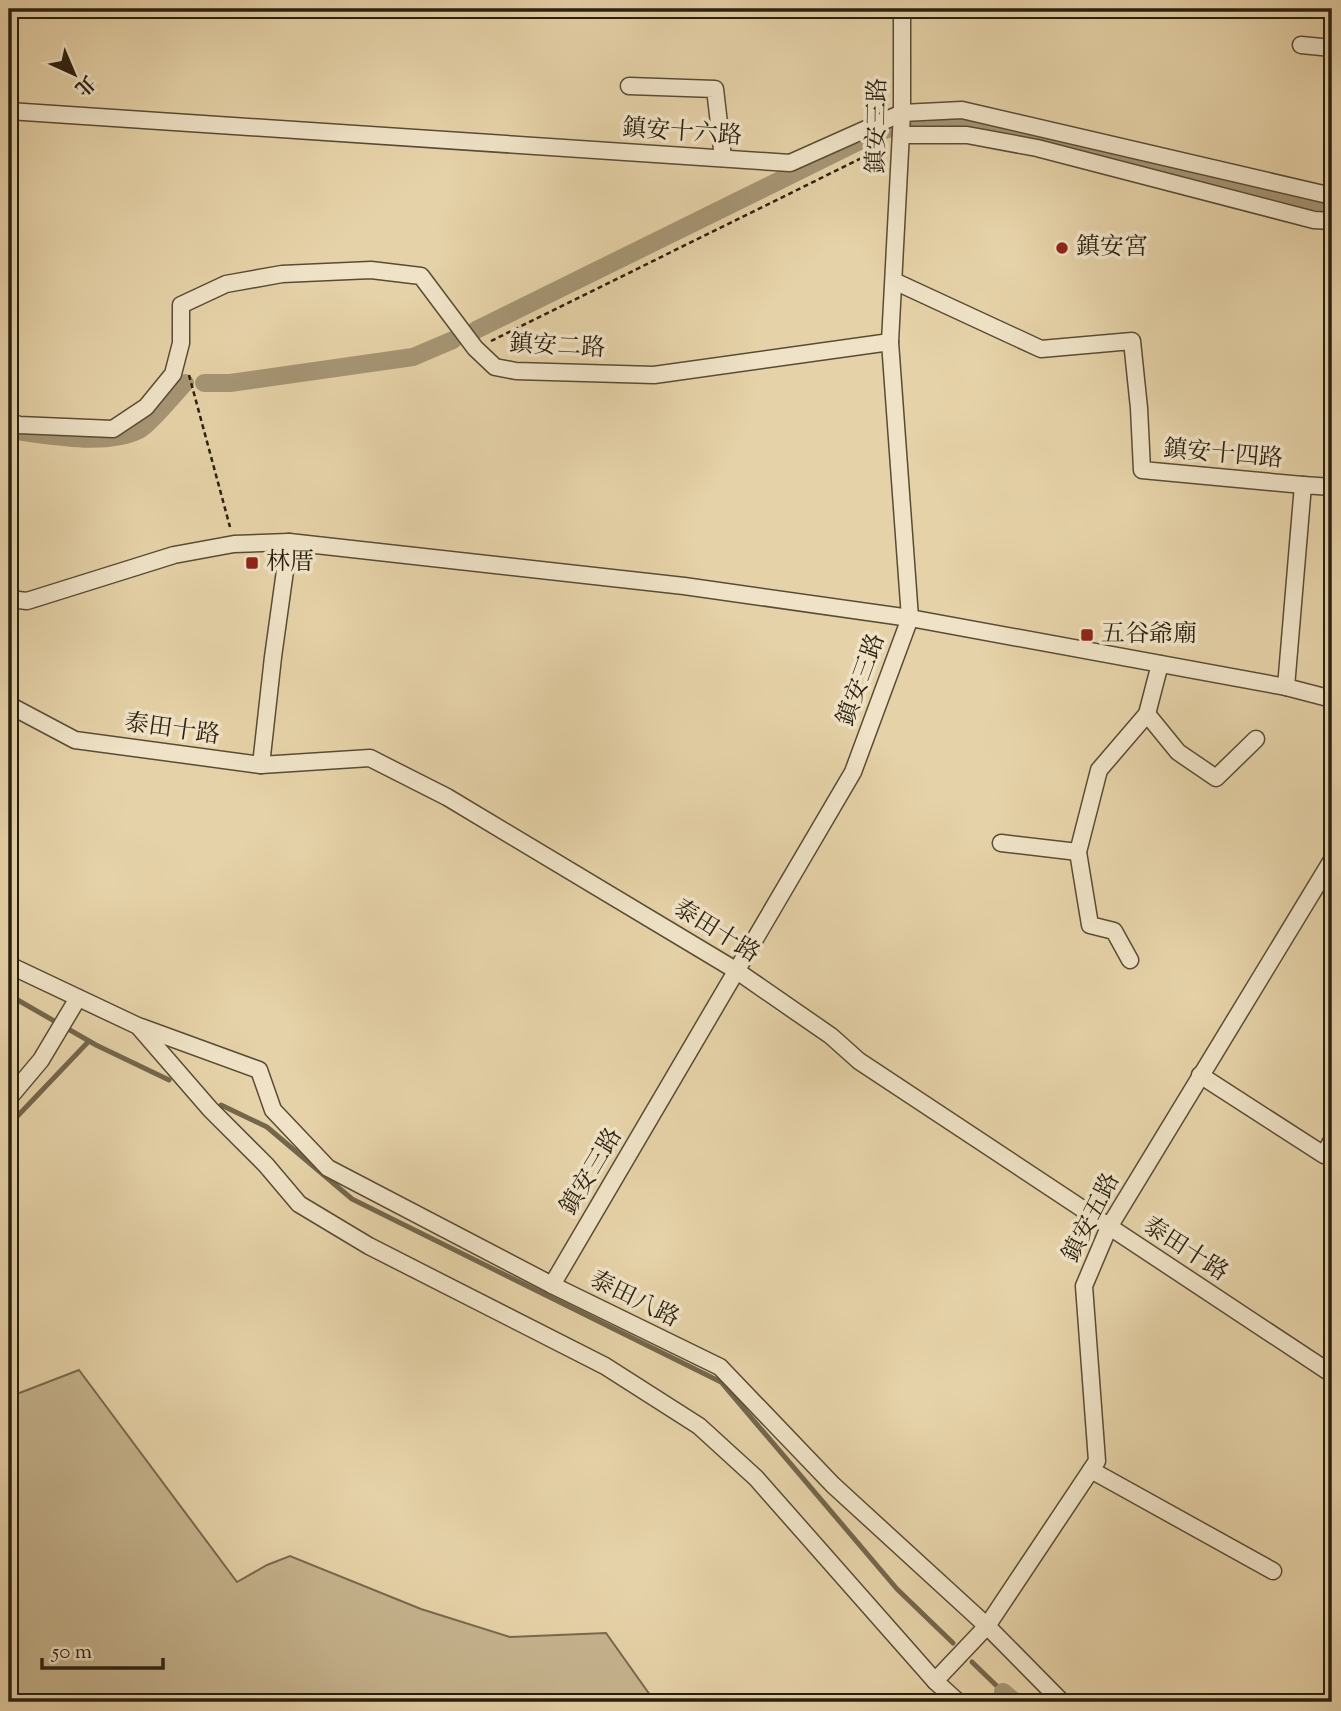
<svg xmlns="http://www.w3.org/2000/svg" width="1341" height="1711" font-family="'Sorts Mill Goudy','Noto Serif TC',serif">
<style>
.green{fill:#c6b48e;stroke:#786a4e;stroke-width:2}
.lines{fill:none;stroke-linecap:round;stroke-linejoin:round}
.stream{stroke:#74664c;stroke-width:5}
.canal{stroke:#a69574;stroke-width:18}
.minor-casing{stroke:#594c35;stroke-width:19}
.path{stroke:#2a1f0f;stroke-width:2.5;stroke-dasharray:5 3.5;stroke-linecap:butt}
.minor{stroke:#efe2c6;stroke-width:16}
.poi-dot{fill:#8f2418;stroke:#efe2c6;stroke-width:2.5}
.labels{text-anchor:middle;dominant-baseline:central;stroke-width:7;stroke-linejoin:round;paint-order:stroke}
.street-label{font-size:24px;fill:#2a1f0f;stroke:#efe2c6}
.poi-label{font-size:24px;fill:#2a1f0f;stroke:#efe2c6;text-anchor:start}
</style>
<rect width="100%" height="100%" fill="#e6d2a8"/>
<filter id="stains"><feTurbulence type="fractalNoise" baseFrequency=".00286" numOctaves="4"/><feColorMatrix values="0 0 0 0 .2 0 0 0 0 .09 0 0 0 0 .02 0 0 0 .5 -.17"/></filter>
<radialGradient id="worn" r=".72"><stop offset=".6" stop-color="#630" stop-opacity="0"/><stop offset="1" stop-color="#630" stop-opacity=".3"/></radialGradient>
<polygon class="green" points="79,1370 237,1582 267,1565 290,1556 421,1609 510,1637 606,1633 655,1702 9,1702 9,1651 13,1647 9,1642 9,1397"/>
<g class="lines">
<g class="stream">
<polyline points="9,995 96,1045 169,1080"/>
<polyline points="221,1105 267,1127 352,1199 721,1382 897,1589 953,1643"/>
<polyline points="9,1125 89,1041"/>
<polyline points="972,1662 1003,1692"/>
</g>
<g class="canal">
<polyline points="905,126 947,120 990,125 1268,194 1332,204"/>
<polyline points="476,330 880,131 888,129"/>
<polyline points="204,383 230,383 413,357 453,340"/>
<path d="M9,430c37,5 96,17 130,0 9,-4 37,-38 46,-47"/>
<polyline points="1003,1692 1015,1702"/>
</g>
<g class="minor-casing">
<g id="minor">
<polyline points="1301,45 1332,48"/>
<polyline points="629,86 715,89 723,158"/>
<polyline points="9,111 790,163 902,113 962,110 1332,196"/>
<polyline points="901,135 967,135 1037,148 1314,220 1332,221"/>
<polyline points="894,281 1041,349 1132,341 1139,408 1142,470 1303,485"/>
<polyline points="9,421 19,425 113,429 146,407 173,374 181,343 181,305 226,284 282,274 371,270 421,276 475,348 495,367 516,371 654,375 890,342"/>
<polyline points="9,599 27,601 174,555 234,544 289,542 684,586 910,618 1286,687 1332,699"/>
<polyline points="1286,687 1303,485 1332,487"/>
<polyline points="9,705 75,740 261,765 370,758 447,797 737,971 831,1036 859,1061 1332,1374"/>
<polyline points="1147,714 1178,752 1216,778 1256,739"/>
<polyline points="261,765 273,657 289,542"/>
<polyline points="1001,843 1078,852"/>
<polyline points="1130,960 1114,931 1090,925 1078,852 1099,770 1147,714 1160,664"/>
<polyline points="9,965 138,1026 210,1109 266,1165 299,1204 369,1246 605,1366 699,1426 756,1478 935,1681 958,1702"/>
<polyline points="141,1027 259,1070 273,1110 328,1168 552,1285 720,1367 833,1485 987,1626 1062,1702"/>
<polyline points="1200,1075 1324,1155 1332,1140"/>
<polyline points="9,1098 41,1060 78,998"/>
<polyline points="552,1285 853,772 910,618 890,342 902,113 902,9"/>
<polyline points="1091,1470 1273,1571"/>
<polyline points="935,1681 987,1626 1097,1461 1084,1286 1109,1227 1332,860"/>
</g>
</g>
<g class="path">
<polyline points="491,341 884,147"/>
<polyline points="189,375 230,527"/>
</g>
<use href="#minor" class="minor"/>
</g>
<g class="poi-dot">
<circle cx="1062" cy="248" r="7"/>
<rect x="245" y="556" width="14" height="14" rx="3.5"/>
<rect x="1080" y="628" width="14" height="14" rx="3.5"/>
</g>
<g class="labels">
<g class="street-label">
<text transform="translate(878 126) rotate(-89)">鎮安三路</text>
<text transform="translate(682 133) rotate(4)">鎮安十六路</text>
<text transform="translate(557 347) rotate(3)">鎮安二路</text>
<text transform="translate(1223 455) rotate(5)">鎮安十四路</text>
<text transform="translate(862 680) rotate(-70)">鎮安三路</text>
<text transform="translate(172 730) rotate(8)">泰田十路</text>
<text transform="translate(716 932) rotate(32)">泰田十路</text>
<text transform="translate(592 1172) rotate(-59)">鎮安三路</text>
<text transform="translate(1092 1218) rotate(-63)">鎮安五路</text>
<text transform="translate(1185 1250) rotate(33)">泰田十路</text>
<text transform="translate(634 1300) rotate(26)">泰田八路</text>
</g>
<g class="poi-label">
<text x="1076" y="248">鎮安宮</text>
<text x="266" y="563">林厝</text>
<text x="1101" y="635">五谷爺廟</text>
</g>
</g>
<rect width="1341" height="1711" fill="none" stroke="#e6d2a8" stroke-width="35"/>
<rect x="10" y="10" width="1320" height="1690" fill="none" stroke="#2a1f0f" stroke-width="3.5"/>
<rect x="18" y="18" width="1306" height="1676" fill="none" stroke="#2a1f0f" stroke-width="2"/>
<g transform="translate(74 74) rotate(136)" stroke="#efe2c6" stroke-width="5" paint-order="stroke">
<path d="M0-5L12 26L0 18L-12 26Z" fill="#2a1f0f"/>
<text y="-10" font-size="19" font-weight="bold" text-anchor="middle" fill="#2a1f0f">北</text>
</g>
<path d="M42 1658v10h121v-10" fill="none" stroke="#2a1f0f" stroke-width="3.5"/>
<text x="52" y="1658" font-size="21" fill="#2a1f0f" stroke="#efe2c6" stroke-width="5" paint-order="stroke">50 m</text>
<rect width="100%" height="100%" filter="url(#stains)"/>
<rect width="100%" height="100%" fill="url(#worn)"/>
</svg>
